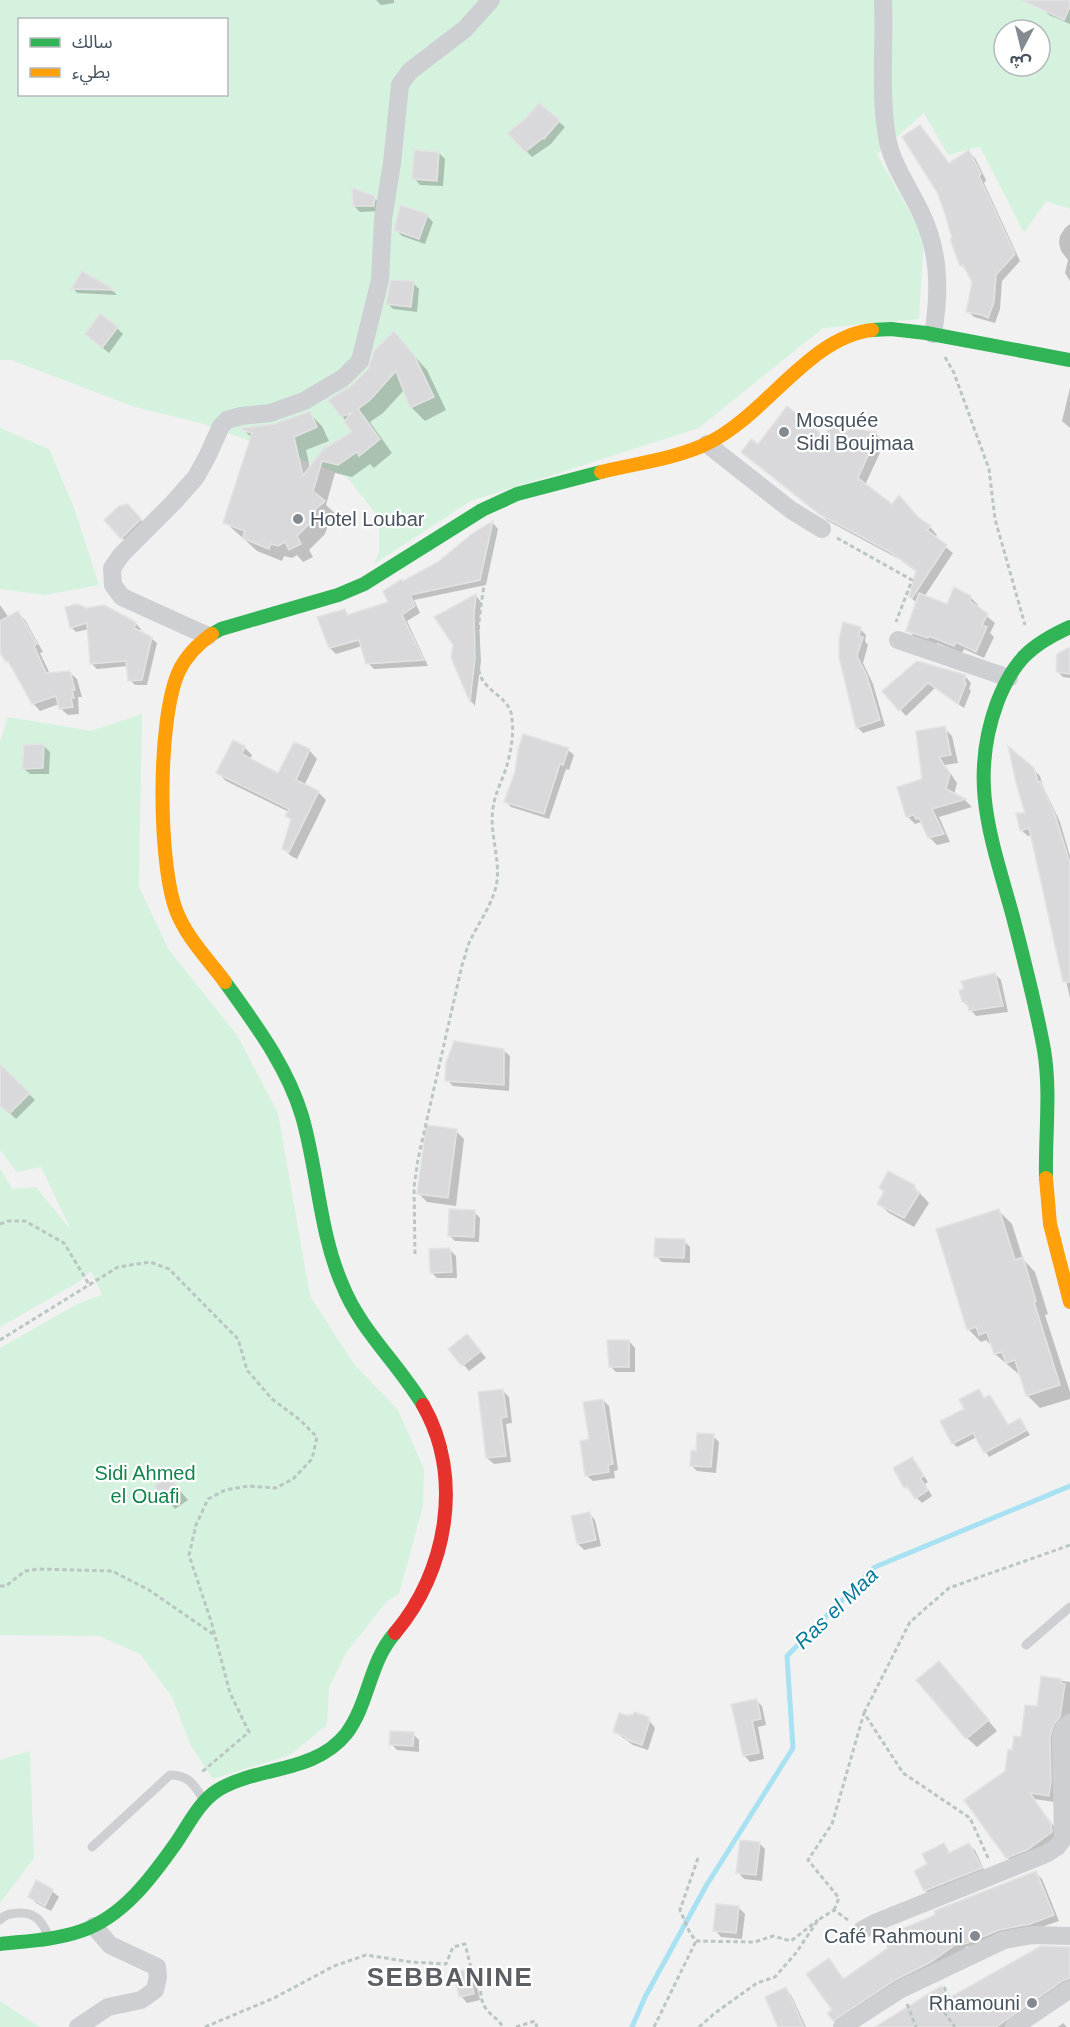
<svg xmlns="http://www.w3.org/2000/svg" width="1070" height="2027" font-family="Arial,'Noto Sans Arabic',sans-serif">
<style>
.green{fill:#d5f2df;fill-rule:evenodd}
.shadow{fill:#0003}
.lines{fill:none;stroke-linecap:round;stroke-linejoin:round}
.stream{stroke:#a8e1f1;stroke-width:5}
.building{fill:#d9d9db;stroke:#e3e3e4;stroke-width:1.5}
.path{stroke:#b9c6c2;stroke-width:3;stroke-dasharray:4.5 3;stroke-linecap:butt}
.lane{stroke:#cdcfd2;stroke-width:9}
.street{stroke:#cdcfd2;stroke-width:18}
.fast{stroke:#30b455;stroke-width:14}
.slow{stroke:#ff9f0a;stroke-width:14}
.jam{stroke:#e5322d;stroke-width:14}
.poi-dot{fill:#838a92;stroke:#fff;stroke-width:2}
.labels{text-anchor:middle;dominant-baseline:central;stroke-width:4.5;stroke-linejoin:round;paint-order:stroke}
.poi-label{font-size:20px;fill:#47535f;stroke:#fff;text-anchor:start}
.park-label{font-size:20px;fill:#12854c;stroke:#fff}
.water-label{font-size:21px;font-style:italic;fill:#077b9c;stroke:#fff}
.district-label{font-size:26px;font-weight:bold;letter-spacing:1.5px;fill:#5c6065;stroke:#fff}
</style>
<rect width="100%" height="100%" fill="#f2f1f1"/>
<g class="green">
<path d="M0,0h1070v209l-24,-8 -22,32 -44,-86 -32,8 -24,-42 -47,41 47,83 -5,82 -96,9 -124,100 -228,73 -97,63 5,-12v-34l-33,-42 -146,-53 -65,-16 -124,-47h-11zM20,20h206v74h-206zM1004,30h36v36h-36z"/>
<polygon points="0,428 49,449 75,510 99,585 45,595 0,589"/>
<polygon points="142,714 139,887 169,950 237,1035 278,1113 310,1296 354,1364 398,1410 424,1469 423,1506 399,1594 387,1601 346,1653 329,1688 327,1725 290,1755 213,1779 191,1746 172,1697 140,1654 99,1636 0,1635 0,1348 77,1304 102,1295 91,1271 77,1283 0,1327 0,1168 12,1189 36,1187 71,1230 41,1167 17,1172 0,1150 0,742 8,717 91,731"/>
<polygon points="30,1751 34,1858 0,1903 0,1760"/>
<polygon points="0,2001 40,2027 0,2027"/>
</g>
<g class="shadow">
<polygon points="376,0 394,0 394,3 381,5"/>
<polygon points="1070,0 1070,24 1049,15 1043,9"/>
<polygon points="539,105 565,127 551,144 532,157 509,133 527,119"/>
<polygon points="969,152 975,158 986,180 984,183 1020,261 1002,281 1000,309 995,323 974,317 968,311 973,282 967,271 961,265 954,239 950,164"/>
<polygon points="439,153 445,159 443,186 420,185 414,178"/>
<polygon points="374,198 381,204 380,211 360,212 354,206"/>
<polygon points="427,216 433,222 425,244 402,236 395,229"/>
<polygon points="1070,224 1070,281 1065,273 1068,260 1061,251 1059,243 1060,236 1065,228"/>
<polygon points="82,273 114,292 117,295 77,293 73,288"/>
<polygon points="413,283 419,289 417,312 393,309 387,303"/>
<polygon points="117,328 123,334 109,353 93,340"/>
<polygon points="394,333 427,370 446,410 425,421 411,407 405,389 383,413 370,422 392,453 374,468 370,464 352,477 335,473 326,505 337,515 329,522 325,534 309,550 313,557 303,562 297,555 292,558 284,556 282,561 257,551 225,522 252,438 243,429 274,425 309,413 322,426 329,441 306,450 310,468 354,432 342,416 352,387 369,370"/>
<polygon points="1070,388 1070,428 1062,421"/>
<polygon points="847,433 876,434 883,441 879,455 865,485 892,506 930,527 937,535 934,538 953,553 924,597 947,606 970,597 978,605 977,608 995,623 990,633 994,637 984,658 964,649 962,653 937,643 936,645 915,638 908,630 917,603 910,597 917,572 899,559 828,521 743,452 758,446 825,438"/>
<polygon points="134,512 146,526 128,544 106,520"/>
<polygon points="493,523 498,529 486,585 414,600 420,613 407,621 428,666 374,669 368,663 362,646 336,654 330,648 344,610 350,616 390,603 403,582 439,563 474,535"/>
<polygon points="476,596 481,602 479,622 481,661 475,706 471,701 452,657 454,645 436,618"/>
<polygon points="0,605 9,618 18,613 25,620 43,652 40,653 50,674 69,672 77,679 82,697 78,697 79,714 68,715 60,708 59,704 40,711 33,703 14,669 0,651"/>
<polygon points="103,607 136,624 141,629 139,632 151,638 157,643 147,685 135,685 130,680 128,666 97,669 92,664 89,629 76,632 71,627"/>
<polygon points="860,629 866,635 865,641 868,645 863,663 873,684 885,726 863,733 857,727 846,683"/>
<polygon points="1070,649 1070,678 1063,677 1057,671"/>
<polygon points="965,676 971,683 969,689 971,691 964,708 935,688 906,716 884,691"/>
<polygon points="944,728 952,736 958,763 945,765 957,783 954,795 965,800 972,807 939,817 950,842 937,845 929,837 921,822 915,824 907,816"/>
<polygon points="295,744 310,751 317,759 304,786 318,792 326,800 297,859 291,856 283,848 292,820 287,815 289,812 226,781 218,773 244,747 252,755 250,760 278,775"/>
<polygon points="44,746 50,752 49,774 30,774 23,768"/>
<polygon points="568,750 574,755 569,770 566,769 549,819 511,807 506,802 516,772"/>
<polygon points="1033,769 1040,776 1043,786 1060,822 1070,856 1070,998 1033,835 1028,836 1021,830 1027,814"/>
<polygon points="995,974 1001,980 1008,1012 976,1016 964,1002 966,990"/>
<polygon points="503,1050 510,1056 509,1091 453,1086 447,1080"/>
<polygon points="0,1066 35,1100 16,1119 0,1104"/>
<polygon points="456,1131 464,1139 456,1206 427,1202 419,1194"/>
<polygon points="914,1187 929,1203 914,1227 889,1213 879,1204"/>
<polygon points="999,1211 1012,1224 1023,1259 1035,1272 1048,1314 1045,1315 1070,1392 1070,1399 1040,1408 1027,1395 1021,1376 995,1354 993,1347 986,1340 981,1342 968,1329"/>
<polygon points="474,1212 480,1218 479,1242 455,1241 449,1235"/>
<polygon points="684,1241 690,1247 690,1263 662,1262 656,1256"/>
<polygon points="450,1250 456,1256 457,1278 437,1278 431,1272"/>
<polygon points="629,1341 635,1348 635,1372 616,1372 610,1366"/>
<polygon points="473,1342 486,1358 469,1371 450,1349"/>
<polygon points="503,1391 509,1397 512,1423 506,1424 511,1462 494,1464 487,1458"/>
<polygon points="979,1391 985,1399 990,1397 994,1401 1009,1426 1020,1420 1030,1435 989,1457 977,1437 957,1447 953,1443"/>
<polygon points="603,1400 609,1406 618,1470 614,1471 615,1478 593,1481 586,1475 591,1441"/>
<polygon points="713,1436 719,1442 716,1473 697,1471 691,1465 697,1452"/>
<polygon points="912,1458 928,1482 925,1484 932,1496 922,1503 906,1487"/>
<polygon points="169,1478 188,1500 175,1509 163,1496"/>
<polygon points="589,1513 595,1520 601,1546 584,1550 578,1544"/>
<polygon points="948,1673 997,1731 977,1747 967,1738"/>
<polygon points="1042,1678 1070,1682 1070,1721 1055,1802 1034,1799 1058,1832 1058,1839 1014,1864 1007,1857 1007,1771 1013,1752 1038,1708"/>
<polygon points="756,1700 762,1706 766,1725 758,1727 764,1759 750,1762 744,1755"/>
<polygon points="648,1719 655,1728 648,1750 633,1745 615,1732"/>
<polygon points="413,1734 419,1740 419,1752 397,1750 391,1744"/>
<polygon points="759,1843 765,1849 762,1881 744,1879 738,1872"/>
<polygon points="944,1845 951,1854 969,1845 975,1850 986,1874 931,1896 925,1890 929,1864"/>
<polygon points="1036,1873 1042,1879 1059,1921 973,1950 968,1946 937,1969 840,2026 834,2020 829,1960 845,1980 937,1915"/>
<polygon points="37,1882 52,1891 59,1897 51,1911 36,1903 30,1897"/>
<polygon points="739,1908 745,1914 742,1939 721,1937 715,1930"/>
<polygon points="1070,1949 1070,1986 1011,2027 996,2027 966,1990"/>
<polygon points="469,1971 475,1977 480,2000 467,2003 461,1996"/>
<polygon points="786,1989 791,1995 806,2027 780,2027"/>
<polygon points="1063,2023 1067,2027 1058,2027"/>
</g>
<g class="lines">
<polyline class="stream" points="632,2027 645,1997 706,1886 793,1748 787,1656 875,1567 1070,1486"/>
</g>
<g class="building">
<polygon points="1022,0 1070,0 1070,7 1064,20"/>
<polygon points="539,103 560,120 544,139 543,138 525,152 507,133 526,118"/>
<polygon points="920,125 949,163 969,150 981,174 979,176 1015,254 996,275 994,302 988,318 982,315 966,312 972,282 963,265 960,266 950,239 952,238 945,214 937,192 902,137"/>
<polygon points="414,150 439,152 437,181 412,179"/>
<polygon points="352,188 375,196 374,206 353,206"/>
<polygon points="400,205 428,214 419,239 394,230"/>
<polygon points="82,271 115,290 71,289"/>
<polygon points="391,280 414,281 411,307 386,304"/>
<polygon points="100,313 118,327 102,348 85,334"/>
<polygon points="394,331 414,355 434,397 410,408 396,371 370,400 358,409 380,439 359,456 357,452 338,465 322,461 313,491 325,501 316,509 313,520 297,536 301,544 289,550 285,542 278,546 271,544 269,549 242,538 245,531 223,523 252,433 242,430 242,428 274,424 310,411 317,427 294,437 303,476 325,446 325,448 352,432 344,422 351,413 341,417 328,400 351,386 368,369 374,351"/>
<polygon points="787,406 824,436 834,421 847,431 850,428 876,432 872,447 858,478 892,504 899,495 918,517 931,526 927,530 947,545 912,598 909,597 916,570 890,552 819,514 741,452 751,439 758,444"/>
<polygon points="128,504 141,519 121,539 104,520 119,506"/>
<polygon points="493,521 480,580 410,595 415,606 402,615 424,660 366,664 359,640 329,648 317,617 345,609 347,615 388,602 383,591 402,579 403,581 438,562 473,533"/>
<polygon points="954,587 971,596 970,601 988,614 982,625 987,627 976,652 956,642 954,646 929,636 928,638 906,631 919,593 947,604"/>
<polygon points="476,594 474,615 475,657 470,702 451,658 453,645 434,617"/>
<polygon points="77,604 87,608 104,605 136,622 134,628 152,637 142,680 128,681 126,661 90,664 87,623 70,628 65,607"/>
<polygon points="18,611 37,644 34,646 46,673 70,671 75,690 72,690 74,698 71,698 73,707 59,709 56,696 32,704 8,661 6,662 0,653 0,621"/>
<polygon points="843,622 861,627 859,636 863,637 857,656 867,676 880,720 856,728 839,657 839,640"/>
<polygon points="1070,647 1070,674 1056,672 1057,654"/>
<polygon points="917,661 966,675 964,682 966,683 958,704 928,683 899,711 882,691"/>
<polygon points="945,726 951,755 939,757 950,774 946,789 966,799 932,809 944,834 928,838 919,818 916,819 914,815 906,817 897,787 922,779 916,731"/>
<polygon points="523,734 569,748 563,765 560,764 544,814 504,802 515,772 518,750"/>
<polygon points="233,740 245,746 242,754 278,773 294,742 310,749 296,780 319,791 289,852 282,849 291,819 285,816 289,809 216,773"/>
<polygon points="44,744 43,768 22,769 24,745"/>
<polygon points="1008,746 1034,768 1038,782 1040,781 1055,815 1070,863 1070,982 1063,982 1029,828 1020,831 1016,813 1025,813 1016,783"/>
<polygon points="995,973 1003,1006 969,1011 967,1002 962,1002 959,990 964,989 961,981"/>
<polygon points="454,1041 504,1049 504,1085 445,1081 446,1063"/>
<polygon points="0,1064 30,1093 9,1114 0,1106"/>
<polygon points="426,1125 457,1129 448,1198 417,1194"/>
<polygon points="888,1171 915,1185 913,1189 920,1192 904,1218 877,1204 884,1191 879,1188"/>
<polygon points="449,1209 475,1210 474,1237 448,1236"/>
<polygon points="999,1209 1015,1260 1023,1257 1036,1301 1034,1302 1060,1385 1026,1396 1015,1360 1006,1363 1002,1352 994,1354 987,1332 979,1335 976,1327 967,1330 936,1229"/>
<polygon points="655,1238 685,1239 684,1258 654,1257"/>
<polygon points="450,1248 452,1272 430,1273 429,1249"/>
<polygon points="467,1334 481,1351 462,1366 448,1349"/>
<polygon points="607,1340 629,1340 629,1367 609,1367"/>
<polygon points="503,1389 507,1417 501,1418 506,1456 486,1458 478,1392"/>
<polygon points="979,1389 984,1398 990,1395 1008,1425 1020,1418 1027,1430 984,1453 973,1433 952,1444 940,1421 964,1409 959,1399"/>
<polygon points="603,1399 613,1464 608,1465 609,1472 585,1476 580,1441 589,1439 583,1402"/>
<polygon points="697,1433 714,1434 711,1467 690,1466 691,1450 696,1451"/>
<polygon points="912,1457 924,1476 920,1478 928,1490 915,1499 907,1486 904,1488 893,1468"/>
<polygon points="169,1476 177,1486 161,1497 154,1486"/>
<polygon points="590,1512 596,1540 577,1544 571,1516"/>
<polygon points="939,1661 989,1720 966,1739 916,1680"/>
<polygon points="1041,1676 1061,1679 1061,1683 1065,1684 1060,1717 1054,1724 1050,1737 1051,1781 1049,1796 1030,1793 1051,1824 1052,1832 1027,1850 1006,1858 964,1800 1005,1771 1008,1749 1012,1750 1014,1736 1021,1737 1025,1705 1037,1706"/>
<polygon points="757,1699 761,1719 752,1721 759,1753 743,1756 731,1704"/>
<polygon points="634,1712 649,1717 648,1720 650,1720 642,1745 625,1739 626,1737 613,1732 619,1713 629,1716 630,1714 633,1715"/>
<polygon points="390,1731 414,1732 413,1746 389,1745"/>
<polygon points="740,1840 760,1842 756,1875 736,1873"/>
<polygon points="944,1843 949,1853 969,1843 982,1868 924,1891 914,1871 927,1864 922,1854"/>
<polygon points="1036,1871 1054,1915 1030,1924 999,1930 965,1944 963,1939 931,1962 895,1980 833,2021 827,2013 832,2010 806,1974 829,1958 843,1979 888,1948 882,1937 935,1915 934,1911"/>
<polygon points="36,1880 53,1889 45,1906 28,1897"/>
<polygon points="716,1904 739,1906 736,1933 713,1931"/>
<polygon points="1041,1946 1070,1947 1070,1978 1064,1980 996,2027 875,2027 941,1986 949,1998"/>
<polygon points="469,1969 474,1994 459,1997 454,1972"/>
<polygon points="786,1987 794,2005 804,2027 778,2027 765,1997"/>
</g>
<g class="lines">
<g class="path">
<polyline points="945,357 954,373 989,469 995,519 1025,625"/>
<polyline points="837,538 912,580 896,622"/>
<polyline points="0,1224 8,1221 25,1221 64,1243 90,1286"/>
<path d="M415,1254l-1,-67 4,-28 44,-194c3,-7 4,-15 7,-22 9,-20 25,-40 28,-62 3,-24 -8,-49 -4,-73 2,-15 10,-29 14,-43 4,-14 7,-31 5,-46 -1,-21 -23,-25 -31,-42 -12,-25 8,-120 14,-150"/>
<polyline points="0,1340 118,1267 150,1262 169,1269 238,1339 247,1370 272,1399 300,1420 317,1437 312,1459 293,1479 276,1488 248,1486 225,1490 208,1499 196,1525 189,1555 211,1621 230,1693 249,1732 203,1771 204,1774"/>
<polyline points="0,1586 6,1586 25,1571 39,1569 112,1571 149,1590 213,1634"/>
<polyline points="864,1713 910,1622 949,1588 1070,1545"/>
<polyline points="698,1858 680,1910 690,1933 696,1941 755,1942 773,1936 791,1941 818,1920"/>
<polyline points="834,1910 839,1898 808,1860 832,1824 864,1713 903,1773 970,1818 989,1860"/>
<polyline points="944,1987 950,2000 942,2009 955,2027"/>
<polyline points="907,2004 916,2027"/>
<path d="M205,2027l69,-29 60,-32 32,-11 45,7 35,2 7,-17 12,-3 7,28 10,1c-1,12 -4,26 5,37 5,6 11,9 16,17"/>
<polyline points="516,2027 535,2021 537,2027"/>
<polyline points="654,2027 696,1941"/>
<polyline points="699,2027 715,2013 757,1983 775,1977 796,1953 818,1920 834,1910 848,1920"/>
</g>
<g class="lane">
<polyline points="1026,1645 1070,1607"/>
<path d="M92,1847l78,-72c18,0 24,9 33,24"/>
<path d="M0,1920c5,-6 10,-6 18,-7 17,-1 24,8 30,22"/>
</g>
<g class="street">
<path d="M883,0c2,45 -4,99 5,142 6,26 22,47 33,71 19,39 19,79 12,121"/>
<polyline points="707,444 791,510 822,529"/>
<polyline points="208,636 122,597 113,585 112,568 122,554 174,502 196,477 208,455 221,426 227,420 241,416 270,413 304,401 343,378 360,361 380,280 383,219 392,163 400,85 410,71 465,29 491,0"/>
<polyline points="898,640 1009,678"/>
<polyline points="862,1930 877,1922 1046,1854 1057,1847 1063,1839 1061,1737 1064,1728 1070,1723"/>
<polyline points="78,2027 108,2007 141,2000 155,1990 158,1977 157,1967 110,1945 94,1926"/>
<polyline points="842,2027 901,1989 1004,1940 1033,1935 1070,1936"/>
<polyline points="1014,2027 1070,1989"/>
</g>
<g class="fast">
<polyline points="872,330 891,329 926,333 1070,360"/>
<polyline points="212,634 221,629 338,595 364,584 482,510 517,494 601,472"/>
<path d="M225,982c30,42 62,84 77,134 16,55 17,115 40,168 18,46 56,79 81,121"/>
<path d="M1046,1178c-1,-42 5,-87 -2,-128 -8,-45 -20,-90 -31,-133 -21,-77 -45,-135 -16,-214 16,-42 33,-58 73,-76"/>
<path d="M0,1944c27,-3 55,-4 81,-13 42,-14 71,-54 95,-88 13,-19 23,-41 42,-53 40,-24 97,-17 128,-56 23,-30 23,-72 49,-101"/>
</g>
<g class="slow">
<path d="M601,472c32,-8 78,-14 107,-29 58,-28 101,-106 164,-113"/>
<path d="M212,634c-14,10 -26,22 -33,37 -22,48 -21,190 -3,239 10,27 32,49 49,72"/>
<polyline points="1046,1178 1050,1224 1070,1302"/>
</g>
<path class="jam" d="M395,1633c52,-61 69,-156 28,-228"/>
</g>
<g class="poi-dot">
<circle cx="784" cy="432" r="6"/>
<circle cx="298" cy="519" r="6"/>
<circle cx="975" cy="1936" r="6"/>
<circle cx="1032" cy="2003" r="6"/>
</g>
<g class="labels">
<g class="poi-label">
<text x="796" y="420">Mosquée<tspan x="796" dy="23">Sidi Boujmaa</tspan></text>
<text x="310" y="519">Hotel Loubar</text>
<text x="963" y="1936" text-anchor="end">Café Rahmouni</text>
<text x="1020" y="2003" text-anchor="end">Rhamouni</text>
</g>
<g class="park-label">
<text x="145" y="1473">Sidi Ahmed<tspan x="145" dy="23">el Ouafi</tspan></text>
</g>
<g class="water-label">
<text transform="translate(836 1608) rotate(-44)">Ras el Maa</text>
</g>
<g class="district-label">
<text x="450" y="1977">SEBBANINE</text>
</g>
</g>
<rect x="18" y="18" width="210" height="78" fill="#ffffff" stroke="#b5babf" stroke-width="1.5"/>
<rect x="30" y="38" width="30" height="9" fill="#30b455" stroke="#b5babf" stroke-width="1.5"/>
<text x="72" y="48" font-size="18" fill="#47535f">سالك</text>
<rect x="30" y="68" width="30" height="9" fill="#ff9f0a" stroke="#b5babf" stroke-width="1.5"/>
<text x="72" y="78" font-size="18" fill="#47535f">بطيء</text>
<g transform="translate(1022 48) rotate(187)"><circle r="28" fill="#ffffff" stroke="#b5babf" stroke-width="1.5"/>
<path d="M0-4.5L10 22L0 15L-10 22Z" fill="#838a92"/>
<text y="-9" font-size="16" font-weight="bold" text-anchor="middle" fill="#47535f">ش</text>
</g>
</svg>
